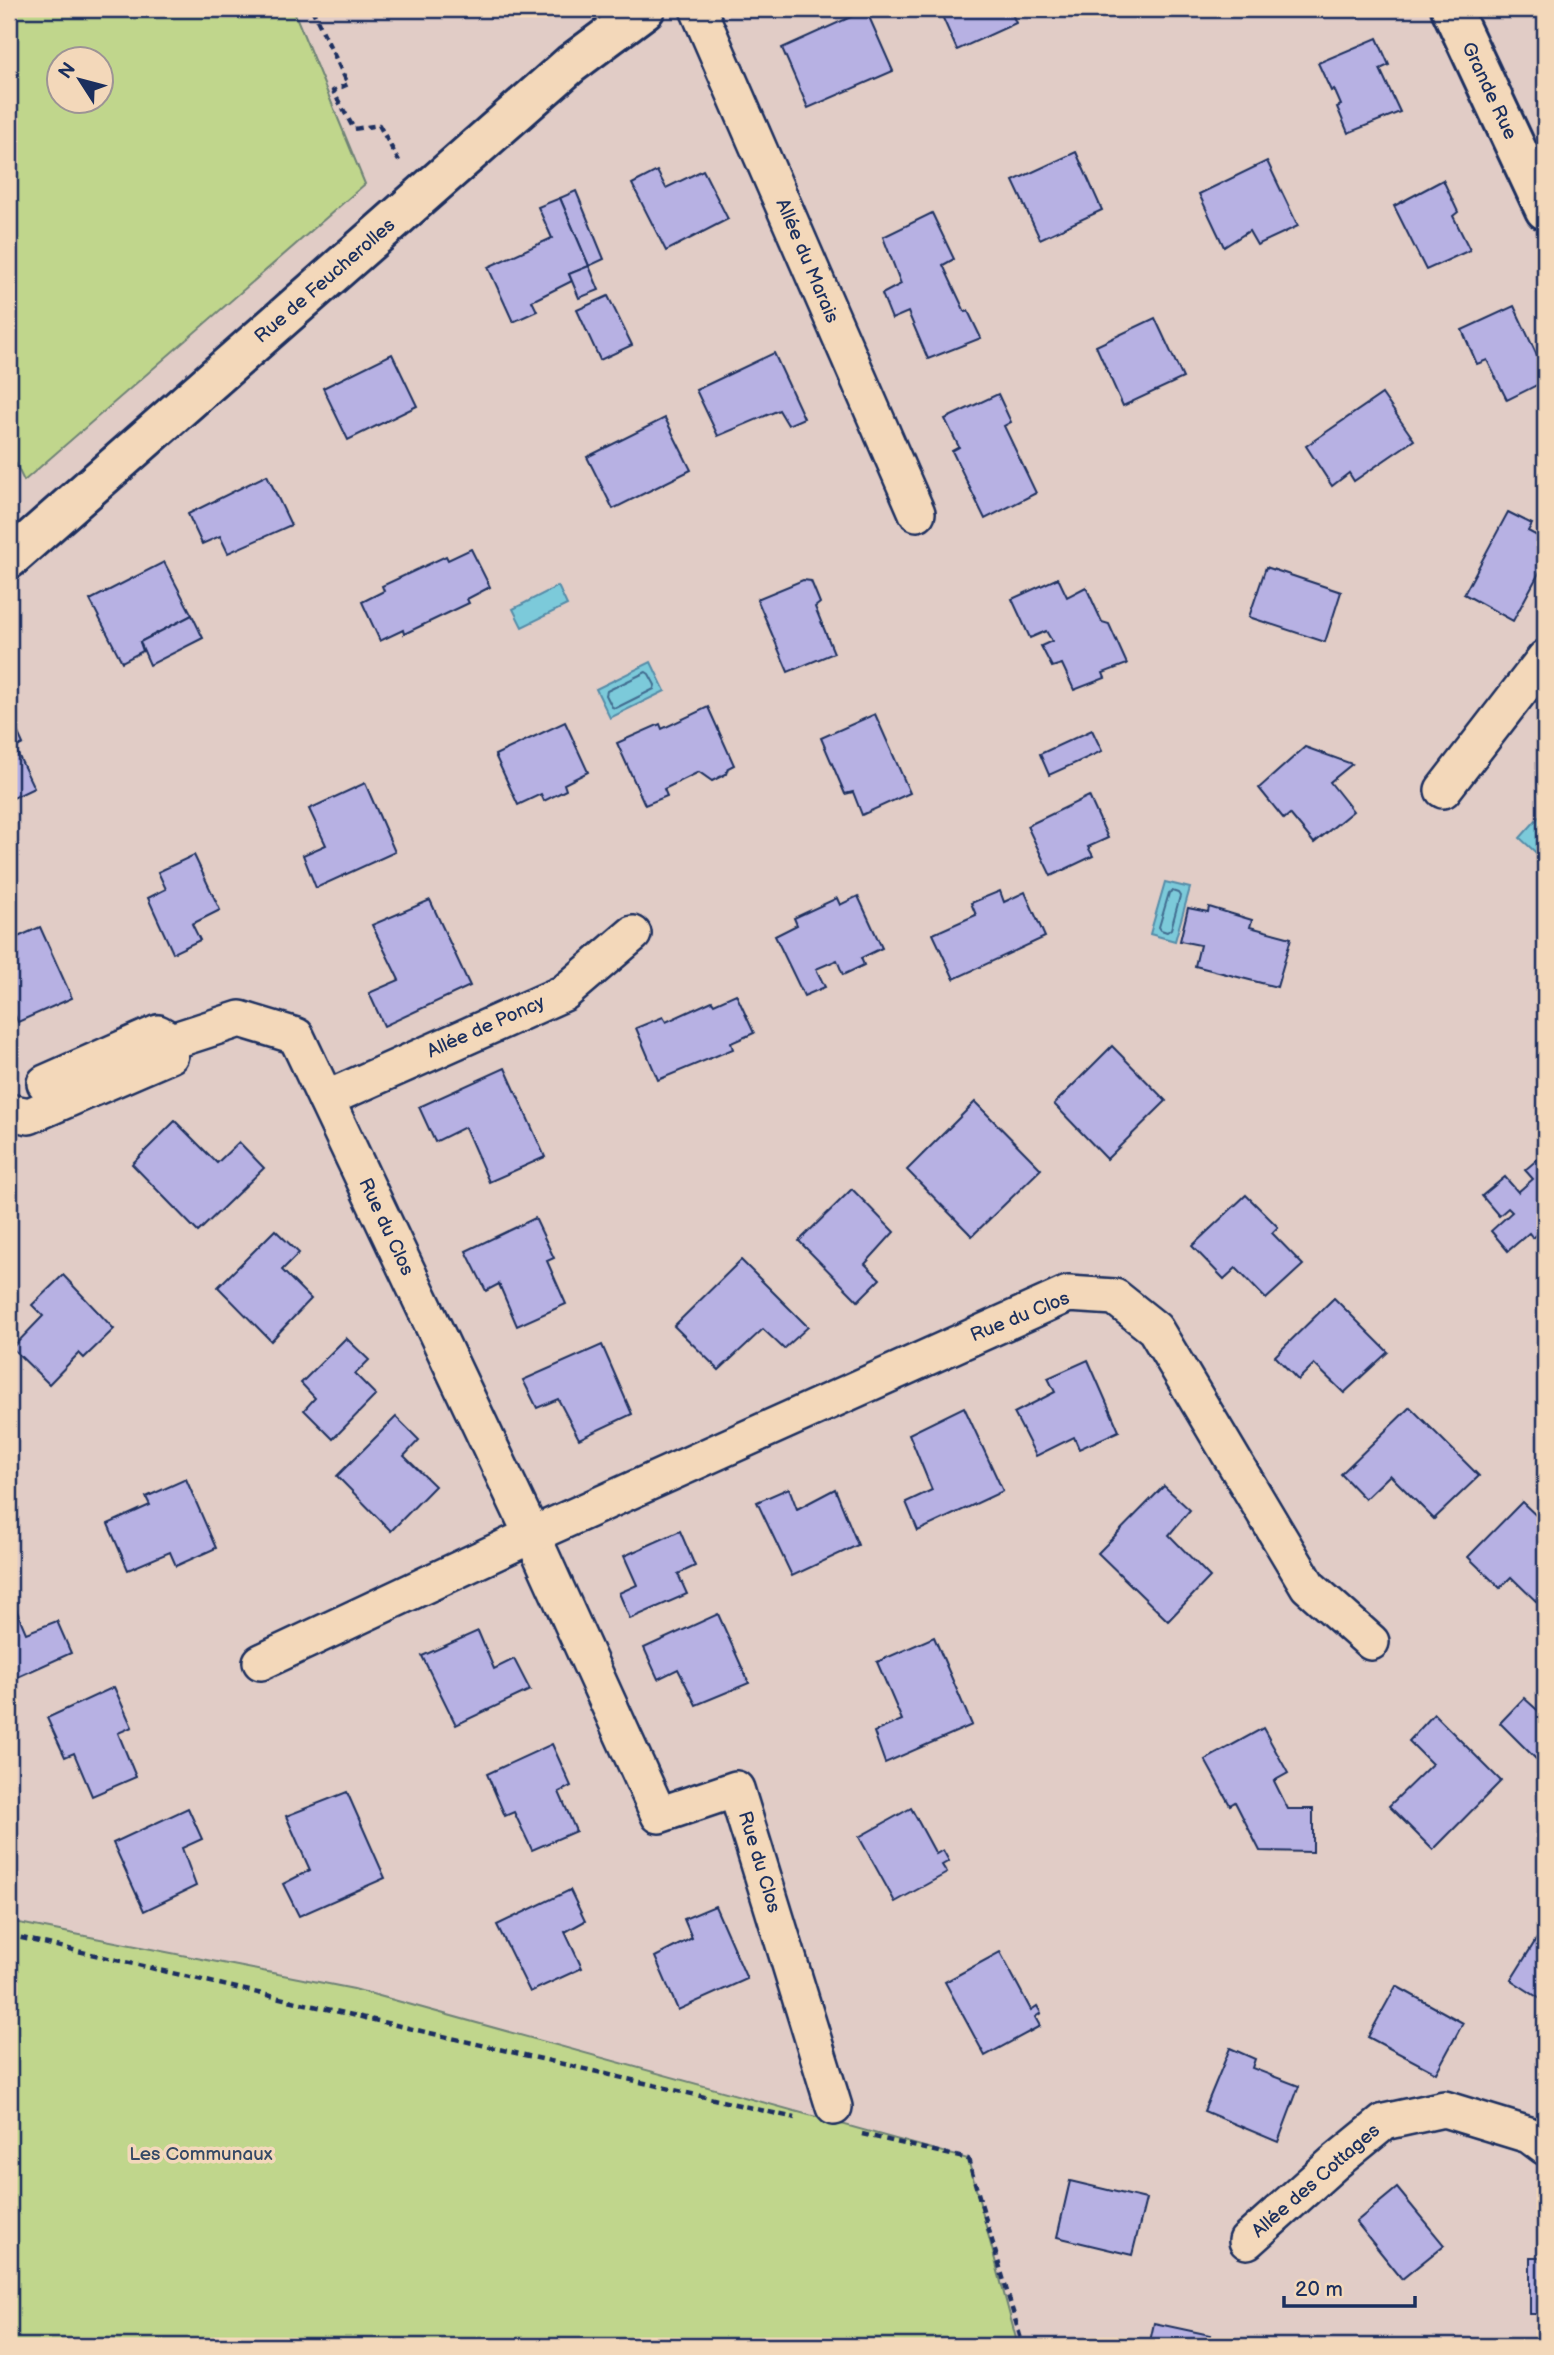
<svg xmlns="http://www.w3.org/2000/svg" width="1554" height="2355" font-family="'Balsamiq Sans',sans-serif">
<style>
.green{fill:#c0d68c;stroke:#6e8275;stroke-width:2;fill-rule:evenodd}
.water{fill:#7ccada;stroke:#558ca8;stroke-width:2}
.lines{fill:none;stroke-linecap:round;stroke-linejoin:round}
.shore{stroke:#426d90;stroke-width:2}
.building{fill:#b7b1e3;stroke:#1b2f5e;stroke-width:2}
.street-casing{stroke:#1b2f5e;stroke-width:40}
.secondary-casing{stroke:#1b2f5e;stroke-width:44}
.path{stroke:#1b2f5e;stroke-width:4.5;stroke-dasharray:7 5;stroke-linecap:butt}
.street{stroke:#f3d8ba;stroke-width:35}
.secondary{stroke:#f3d8ba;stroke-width:38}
.labels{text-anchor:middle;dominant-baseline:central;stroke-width:7;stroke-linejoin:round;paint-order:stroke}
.street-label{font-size:19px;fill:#1b2f5e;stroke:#f3d8ba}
.park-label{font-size:19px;fill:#344865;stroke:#f3d8ba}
</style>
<rect width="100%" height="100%" fill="#e1ccc6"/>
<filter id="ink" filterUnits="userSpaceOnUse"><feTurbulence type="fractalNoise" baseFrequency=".0143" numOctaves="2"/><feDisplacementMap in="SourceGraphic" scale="14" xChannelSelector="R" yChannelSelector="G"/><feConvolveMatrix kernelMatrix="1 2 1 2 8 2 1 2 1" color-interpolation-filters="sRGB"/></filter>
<g filter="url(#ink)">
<g class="green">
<path d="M9,9h284l72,175 -341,297 -15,-31zM60,60h42v42h-42z"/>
<polygon points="9,1921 354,1989 968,2159 1018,2346 9,2346"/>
</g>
<g class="water">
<polygon points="558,586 567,605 522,627 513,609"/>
<polygon points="651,662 665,691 610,718 596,689"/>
<polygon points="1545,810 1545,861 1520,838"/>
<polygon points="1165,882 1190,888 1175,941 1150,934"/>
</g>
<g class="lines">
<g class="shore">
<polygon points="646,672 649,674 655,685 654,689 616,708 612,707 606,695 607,691"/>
<polygon points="1172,891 1178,893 1180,896 1171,929 1167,932 1161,930 1159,927 1169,893"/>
</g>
</g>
<g class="building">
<polygon points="939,9 1010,9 1016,23 957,50"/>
<polygon points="866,10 893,71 808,108 782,48"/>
<polygon points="1377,38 1389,65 1380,69 1400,112 1348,133 1337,107 1341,105 1334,89 1331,91 1318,63"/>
<polygon points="1076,152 1102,210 1040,239 1013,181"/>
<polygon points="1267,161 1298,226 1257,245 1249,231 1224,247 1199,194"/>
<polygon points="703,170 728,219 666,251 632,184 657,171 666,188"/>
<polygon points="1443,180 1458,212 1453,216 1470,250 1426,270 1394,206"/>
<polygon points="576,191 604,259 589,266 560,198"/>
<polygon points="560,198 589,266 569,274 572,281 532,301 537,311 513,322 488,267 552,238 538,207"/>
<polygon points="932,213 954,259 943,265 965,312 968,311 981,338 928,359 908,312 892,319 882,294 901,284 883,237"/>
<polygon points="589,266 599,290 579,298 569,274"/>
<polygon points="608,296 632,345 600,360 577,310"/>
<polygon points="1514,306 1545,373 1545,381 1507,400 1487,360 1477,364 1462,330"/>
<polygon points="1155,318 1183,378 1123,406 1096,346"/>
<polygon points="774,353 804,418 788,425 779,410 718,436 696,390"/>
<polygon points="392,354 417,406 348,440 323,388"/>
<polygon points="998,394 1011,422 1004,426 1036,493 985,519 952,451 959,447 945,419"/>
<polygon points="1382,394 1414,440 1354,481 1349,473 1332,486 1306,446"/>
<polygon points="665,418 691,470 613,509 587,457"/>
<polygon points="267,475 291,525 228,553 220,536 202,544 188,514"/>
<polygon points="1508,512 1532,524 1528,531 1545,540 1545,562 1513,621 1464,594"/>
<polygon points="471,549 490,587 467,599 469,603 404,634 403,630 380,641 362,602 384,591 382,586 446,556 448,560"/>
<polygon points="164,562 192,615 140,642 143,651 122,662 90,600"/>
<polygon points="1266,567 1341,592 1325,642 1249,617"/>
<polygon points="1058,578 1067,597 1086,587 1102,622 1109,624 1127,664 1103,673 1105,678 1074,690 1062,664 1052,667 1041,646 1052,641 1046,631 1030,638 1012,599"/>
<polygon points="803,580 811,581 820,603 815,607 834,653 788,672 757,599"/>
<polygon points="192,615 203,638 150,665 140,642"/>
<polygon points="708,707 734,765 728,768 726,774 712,781 699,772 664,789 667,796 645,805 617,743 660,724 662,729"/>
<polygon points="9,713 23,744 15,748 34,788 9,800"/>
<polygon points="875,714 910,793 862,815 853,792 845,794 821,738"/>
<polygon points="565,722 588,772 564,784 566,790 544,801 541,794 518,805 495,755"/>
<polygon points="1092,730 1102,751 1049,775 1040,754"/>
<polygon points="1305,747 1352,764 1330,782 1353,811 1314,843 1290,814 1284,819 1259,788"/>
<polygon points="365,783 395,852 316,888 303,855 326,845 309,809"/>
<polygon points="1089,796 1108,838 1088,847 1093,856 1051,876 1027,826"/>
<polygon points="194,855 220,910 192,924 200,940 173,953 148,898 166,889 158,872"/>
<polygon points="1000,891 1004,902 1025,892 1045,937 954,979 933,934 976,915 971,903"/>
<polygon points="858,896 882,948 861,958 864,965 843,975 837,960 816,969 825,987 804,996 775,936 797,925 794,918 837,898 840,905"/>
<polygon points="430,900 470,986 384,1026 369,993 399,980 372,925"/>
<polygon points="1209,907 1252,920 1250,927 1291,938 1277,987 1195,966 1200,945 1180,941 1188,908 1208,912"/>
<polygon points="40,927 72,998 18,1022 9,1003 9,941"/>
<polygon points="736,994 754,1033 731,1043 733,1049 658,1080 636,1028 663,1017 666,1022 712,1001 714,1004"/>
<polygon points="1112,1046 1166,1101 1107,1159 1054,1104"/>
<polygon points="505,1068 545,1157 489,1182 465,1127 435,1142 419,1107"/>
<polygon points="975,1102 1041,1169 972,1236 907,1170"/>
<polygon points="175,1121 217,1163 239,1142 264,1168 198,1232 132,1164"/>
<polygon points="1545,1136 1545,1208 1542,1211 1545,1215 1545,1228 1533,1238 1529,1233 1508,1251 1491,1231 1512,1212 1508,1208 1499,1216 1482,1196 1505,1177 1518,1192 1533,1179 1525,1170 1545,1153 1537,1144"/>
<polygon points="852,1189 894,1232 865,1264 880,1279 858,1301 799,1241"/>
<polygon points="1246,1195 1278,1227 1272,1233 1303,1265 1266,1299 1236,1268 1224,1279 1192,1246"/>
<polygon points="535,1218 554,1258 547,1261 566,1304 517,1326 499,1284 486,1291 466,1251"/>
<polygon points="275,1230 299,1253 282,1270 311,1299 271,1341 218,1287"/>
<polygon points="741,1260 808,1327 784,1349 763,1329 719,1370 674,1326"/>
<polygon points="63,1275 114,1329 84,1358 79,1353 49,1384 12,1348 43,1316 32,1305"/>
<polygon points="1334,1298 1388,1352 1344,1393 1314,1364 1298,1380 1275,1356"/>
<polygon points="346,1338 369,1360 355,1374 376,1395 333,1439 304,1410 315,1398 301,1383"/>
<polygon points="602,1345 632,1414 579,1439 558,1399 537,1408 523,1380"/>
<polygon points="1088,1360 1119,1431 1079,1449 1074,1437 1036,1456 1014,1413 1055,1392 1048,1378"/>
<polygon points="964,1407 1003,1491 918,1531 906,1502 932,1490 909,1434"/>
<polygon points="1410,1407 1479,1476 1434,1519 1390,1475 1365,1499 1341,1474"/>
<polygon points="396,1417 419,1440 404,1456 435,1486 391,1531 337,1476"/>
<polygon points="186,1479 216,1548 176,1566 170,1552 128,1570 108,1524 150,1505 146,1497"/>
<polygon points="1164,1486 1190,1510 1169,1535 1210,1577 1168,1621 1098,1553"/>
<polygon points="789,1488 797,1509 835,1489 858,1545 792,1576 757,1502"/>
<polygon points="1522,1502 1545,1524 1544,1609 1511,1577 1500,1588 1468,1557"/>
<polygon points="680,1531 695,1566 678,1574 687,1594 630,1619 619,1593 637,1585 624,1556"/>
<polygon points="9,1593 26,1633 57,1621 71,1653 9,1681"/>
<polygon points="718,1614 749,1683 696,1705 678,1669 658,1679 644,1648"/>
<polygon points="478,1631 494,1669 514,1659 530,1690 456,1725 422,1656"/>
<polygon points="934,1637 972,1725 885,1763 874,1732 902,1720 877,1662"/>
<polygon points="114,1687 132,1727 118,1733 136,1777 92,1796 74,1753 65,1757 47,1718"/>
<polygon points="1524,1698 1545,1717 1545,1768 1500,1723"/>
<polygon points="1434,1714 1501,1781 1433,1850 1389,1806 1432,1764 1409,1741"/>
<polygon points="1263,1728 1288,1773 1274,1781 1288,1809 1313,1809 1313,1852 1260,1851 1235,1802 1230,1805 1205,1760"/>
<polygon points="552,1744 571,1786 559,1792 576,1831 532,1850 514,1812 505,1816 487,1774"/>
<polygon points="347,1792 385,1878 299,1916 283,1884 310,1870 286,1816"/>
<polygon points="188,1808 202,1839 182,1848 196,1886 144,1911 113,1843"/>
<polygon points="911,1808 936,1854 943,1850 949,1861 942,1865 947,1873 895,1902 859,1837"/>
<polygon points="570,1890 585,1921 565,1932 582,1968 530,1992 497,1925"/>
<polygon points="715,1906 747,1979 678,2010 655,1957 692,1938 684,1919"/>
<polygon points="1541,1932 1545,1935 1545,2002 1511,1980"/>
<polygon points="1000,1952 1031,2010 1037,2006 1041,2013 1035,2017 1040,2026 985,2056 945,1982"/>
<polygon points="1396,1986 1463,2023 1436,2073 1368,2037"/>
<polygon points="1230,2048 1255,2059 1252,2068 1299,2086 1278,2142 1204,2111"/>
<polygon points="1070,2181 1146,2199 1132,2255 1057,2237"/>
<polygon points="1397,2188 1444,2245 1402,2279 1356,2222"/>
<rect x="1530" y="2257" width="15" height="57"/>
<polygon points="1154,2323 1210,2335 1208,2346 1149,2346"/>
</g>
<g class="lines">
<g class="street-casing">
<g id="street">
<polyline points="698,9 917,513"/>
<polyline points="1443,790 1545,658"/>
<polyline points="45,1083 158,1033 172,1041"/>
<polyline points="326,1099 564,993 633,934"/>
<polyline points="9,1112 29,1116 170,1055 172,1041 240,1019 296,1036 532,1535 659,1815 736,1789 834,2107"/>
<polyline points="261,1662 532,1535 1068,1294 1115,1297 1155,1329 1308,1586 1371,1642"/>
<polyline points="1247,2241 1334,2163 1384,2122 1444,2109 1529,2135 1545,2147"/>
</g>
</g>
<g class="secondary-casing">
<g id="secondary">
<polyline points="1451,9 1545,210"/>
<polyline points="9,559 571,64 645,9"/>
</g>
</g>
<g class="path">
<polyline points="312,9 348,84 333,91 354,129 379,125 399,161"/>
<polyline points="9,1935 795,2118"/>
<polyline points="862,2134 968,2159 1023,2346"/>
</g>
<use href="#street" class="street"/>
<use href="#secondary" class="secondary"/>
</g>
</g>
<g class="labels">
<g class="street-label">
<text transform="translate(1489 91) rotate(65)">Grande Rue</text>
<text transform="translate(807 261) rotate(67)">Allée du Marais</text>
<text transform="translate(325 281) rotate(-41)">Rue de Feucherolles</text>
<text transform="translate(486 1027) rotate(-24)">Allée de Poncy</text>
<text transform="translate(386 1227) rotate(65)">Rue du Clos</text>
<text transform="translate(1020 1317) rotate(-22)">Rue du Clos</text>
<text transform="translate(759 1862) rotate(73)">Rue du Clos</text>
<text transform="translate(1316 2181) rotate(-41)">Allée des Cottages</text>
</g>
<g class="park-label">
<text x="201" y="2154">Les Communaux</text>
</g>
</g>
<rect width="1554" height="2355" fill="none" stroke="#f3d8ba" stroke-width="35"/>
<rect x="18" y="18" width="1519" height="2320" fill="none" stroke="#1b2f5e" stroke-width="2.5" filter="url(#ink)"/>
<g transform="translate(80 80) rotate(306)"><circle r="33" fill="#f3d8ba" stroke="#9d9495" stroke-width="2"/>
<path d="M0-5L12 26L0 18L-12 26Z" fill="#1b2f5e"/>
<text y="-10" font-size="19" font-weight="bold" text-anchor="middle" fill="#1b2f5e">N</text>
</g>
<path d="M1284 2296v10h131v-10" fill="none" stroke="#1b2f5e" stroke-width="3.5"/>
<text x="1295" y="2296" font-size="21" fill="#1b2f5e" stroke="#f3d8ba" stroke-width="5" paint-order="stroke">20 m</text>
</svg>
